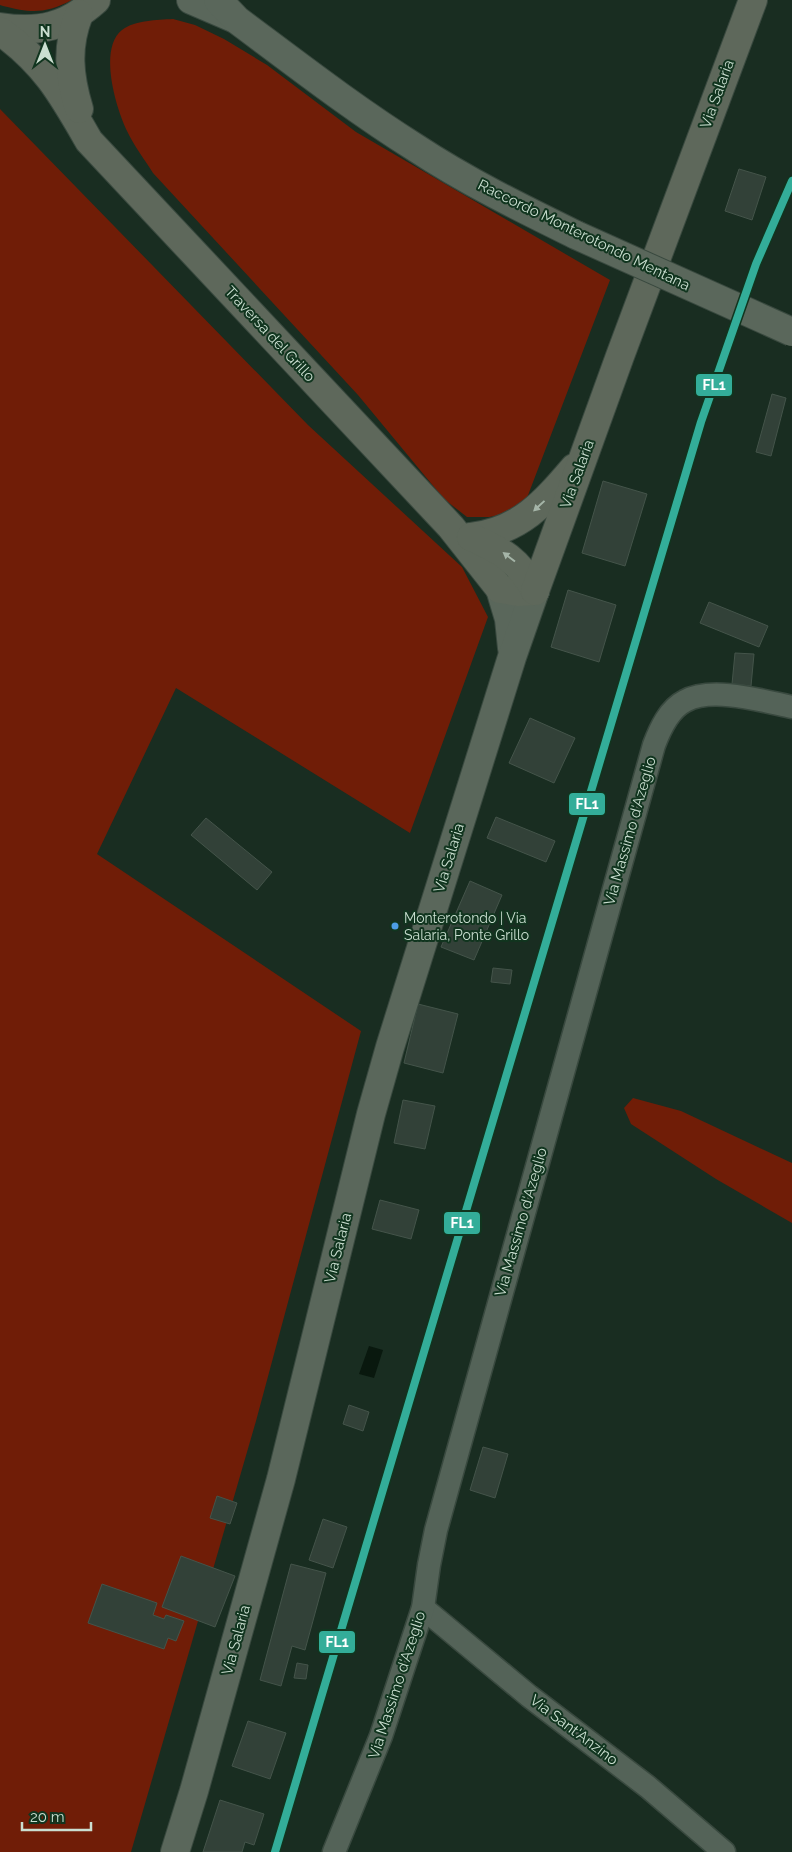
<svg xmlns="http://www.w3.org/2000/svg" width="792" height="1852" font-family="Raleway,sans-serif">
<style>
.green{fill:#701d07}
.water{fill:#09180e}
.building{fill:#324138;stroke:#44544a}
.lines{fill:none;stroke-linecap:round;stroke-linejoin:round}
.street-casing{stroke:#39493f;stroke-width:25}
.secondary-casing{stroke:#39493f;stroke-width:30}
.primary-casing{stroke:#39493f;stroke-width:30}
.street{stroke:#546358;stroke-width:22}
.secondary{stroke:#5a675b;stroke-width:28}
.primary{stroke:#5e685b;stroke-width:28}
.secondary-bridge-casing{stroke:#39493f;stroke-width:30;stroke-linecap:butt}
.secondary-bridge{stroke:#5a675b;stroke-width:28}
.rail-1-casing{stroke:#11351f;stroke-width:11}
.rail-1{stroke:#33ad99;stroke-width:8}
.oneway{fill:#a5b5a8}
.bus-dot{fill:#4d9ee5;stroke:#11351f;stroke-width:2}
.labels{text-anchor:middle;dominant-baseline:central;stroke-width:4;stroke-linejoin:round;paint-order:stroke}
.bus-label{font-size:14px;fill:#cbdfd1;stroke:#11351f;text-anchor:start}
.street-label{font-size:15px;fill:#cbdfd1;stroke:#11351f}
.line-badge{stroke:#11351f;stroke-width:2}
.badge-label{font-size:14px;text-anchor:middle;font-weight:bold;fill:#fff}
</style>
<rect width="100%" height="100%" fill="#192d21"/>
<g class="green">
<path d="M0,0h72c-27,14 -41,13 -69,6l-3,-1z"/>
<path d="M173,19l22,6 29,14 43,26 89,67 254,148 -88,231 -33,6h-22l-23,-18 -86,-104 -205,-222c-8,-13 -19,-27 -26,-42 -11,-23 -29,-82 -5,-101 13,-10 35,-10 51,-11z"/>
<polygon points="0,109 308,425 462,567 488,617 410,833 176,688 97,854 361,1031 256,1421 131,1852 0,1852"/>
<polygon points="633,1098 681,1111 792,1163 792,1223 716,1179 631,1124 624,1108"/>
</g>
<polygon class="water" points="369,1346 383,1350 374,1378 359,1374"/>
<g class="building">
<polygon points="739,169 766,177 752,220 725,211"/>
<polygon points="772,394 786,398 771,456 756,452"/>
<polygon points="603,481 647,494 625,566 582,553"/>
<polygon points="568,590 616,605 599,662 551,647"/>
<polygon points="709,602 768,626 759,647 700,623"/>
<polygon points="735,653 754,654 751,686 732,684"/>
<polygon points="530,718 575,738 554,783 509,763"/>
<polygon points="496,817 555,841 546,862 487,838"/>
<polygon points="206,818 272,872 257,890 191,835"/>
<polygon points="470,881 502,895 474,960 441,947"/>
<polygon points="493,968 512,970 510,984 491,982"/>
<polygon points="418,1004 458,1014 443,1073 404,1063"/>
<polygon points="403,1100 435,1106 425,1149 394,1143"/>
<polygon points="380,1200 419,1210 411,1239 372,1229"/>
<polygon points="349,1405 369,1412 363,1431 343,1424"/>
<polygon points="483,1447 508,1454 495,1498 470,1490"/>
<polygon points="217,1496 237,1503 230,1524 210,1518"/>
<polygon points="323,1519 347,1527 333,1568 309,1560"/>
<polygon points="181,1556 235,1576 215,1627 162,1607"/>
<polygon points="291,1564 326,1573 305,1650 292,1646 281,1686 260,1680"/>
<polygon points="102,1584 157,1603 153,1615 164,1619 166,1615 184,1621 176,1641 168,1638 164,1649 88,1623"/>
<polygon points="297,1663 308,1665 306,1679 294,1678"/>
<polygon points="248,1721 286,1733 270,1779 232,1766"/>
<polygon points="220,1800 264,1814 254,1845 245,1842 242,1852 203,1852"/>
</g>
<g class="lines">
<g class="street-casing">
<g id="street">
<polyline points="423,1608 529,1696 648,1787 724,1852"/>
<path d="M334,1852l47,-116 42,-128 6,-43 7,-35 218,-785c6,-16 15,-36 31,-44 27,-15 78,0 107,6"/>
</g>
</g>
<g class="secondary-casing">
<g id="secondary">
<polyline points="191,0 233,18"/>
<path d="M218,0l19,20c59,44 117,89 179,128 50,33 105,60 160,87"/>
<polyline points="500,589 509,619 512,648"/>
<polyline points="175,1852 194,1791 281,1479 371,1114 390,1047 512,657 535,591"/>
</g>
</g>
<g class="primary-casing">
<g id="primary">
<path d="M0,27c39,6 66,0 96,-27"/>
<path d="M0,31c45,32 62,63 89,110l362,386 49,62 18,3 17,-1"/>
<path d="M79,109c-10,-33 -13,-62 0,-95"/>
<path d="M471,537c49,-6 73,-34 103,-69"/>
<path d="M471,537c31,14 48,23 64,54"/>
<polyline points="535,591 620,356 753,0"/>
</g>
</g>
<use href="#street" class="street"/>
<use href="#secondary" class="secondary"/>
<use href="#primary" class="primary"/>
<g class="secondary-bridge-casing">
<polyline id="secondary-bridge" points="576,235 792,332"/>
</g>
<use href="#secondary-bridge" class="secondary-bridge"/>
<g class="rail-1-casing">
<polyline id="rail-1" points="275,1852 701,422 756,264 792,181"/>
</g>
<use href="#rail-1" class="rail-1"/>
</g>
<defs><path id="oneway-solid" d="M-6-.8H1V-3.2L6.5 0L1 3.2V.8H-6Z" transform="scale(1.25)"/></defs>
<g class="oneway">
<use href="#oneway-solid" transform="translate(539 506) rotate(137)"/>
<use href="#oneway-solid" transform="translate(509 557) rotate(-143)"/>
</g>
<circle class="bus-dot" cx="395" cy="926" r="4.5"/>
<g class="labels">
<g class="bus-label">
<text x="404" y="918">Monterotondo | Via<tspan x="404" dy="17">Salaria, Ponte Grillo</tspan></text>
</g>
<g class="street-label">
<text transform="translate(717 94) rotate(-70)">Via Salaria</text>
<text transform="translate(584 235) rotate(26)">Raccordo Monterotondo Mentana</text>
<text transform="translate(270 334) rotate(47)">Traversa del Grillo</text>
<text transform="translate(577 474) rotate(-70)">Via Salaria</text>
<text transform="translate(630 831) rotate(-74)">Via Massimo d'Azeglio</text>
<text transform="translate(449 858) rotate(-73)">Via Salaria</text>
<text transform="translate(521 1222) rotate(-74)">Via Massimo d'Azeglio</text>
<text transform="translate(338 1248) rotate(-76)">Via Salaria</text>
<text transform="translate(236 1640) rotate(-75)">Via Salaria</text>
<text transform="translate(397 1685) rotate(-72)">Via Massimo d'Azeglio</text>
<text transform="translate(574 1730) rotate(37)">Via Sant'Anzino</text>
</g>
</g>
<g class="line-badge">
<rect x="695" y="373" width="38" height="24" rx="5" fill="#33ad99"/>
<rect x="568" y="792" width="38" height="24" rx="5" fill="#33ad99"/>
<rect x="443" y="1211" width="38" height="24" rx="5" fill="#33ad99"/>
<rect x="318" y="1630" width="38" height="24" rx="5" fill="#33ad99"/>
</g>
<g class="badge-label">
<text x="714" y="390">FL1</text>
<text x="587" y="809">FL1</text>
<text x="462" y="1228">FL1</text>
<text x="337" y="1647">FL1</text>
</g>
<g transform="translate(45 45)" stroke="#11351f" stroke-width="4" paint-order="stroke">
<path d="M0-4L9 19L0 12L-9 19Z" fill="#cbdfd1"/>
<text y="-8" font-size="14" font-weight="bold" text-anchor="middle" fill="#cbdfd1">N</text>
</g>
<path d="M22 1822v8h69v-8" fill="none" stroke="#cbdfd1" stroke-width="2.5"/>
<text x="30" y="1822" font-size="15" fill="#cbdfd1" stroke="#11351f" stroke-width="4" paint-order="stroke">20 m</text>
</svg>
